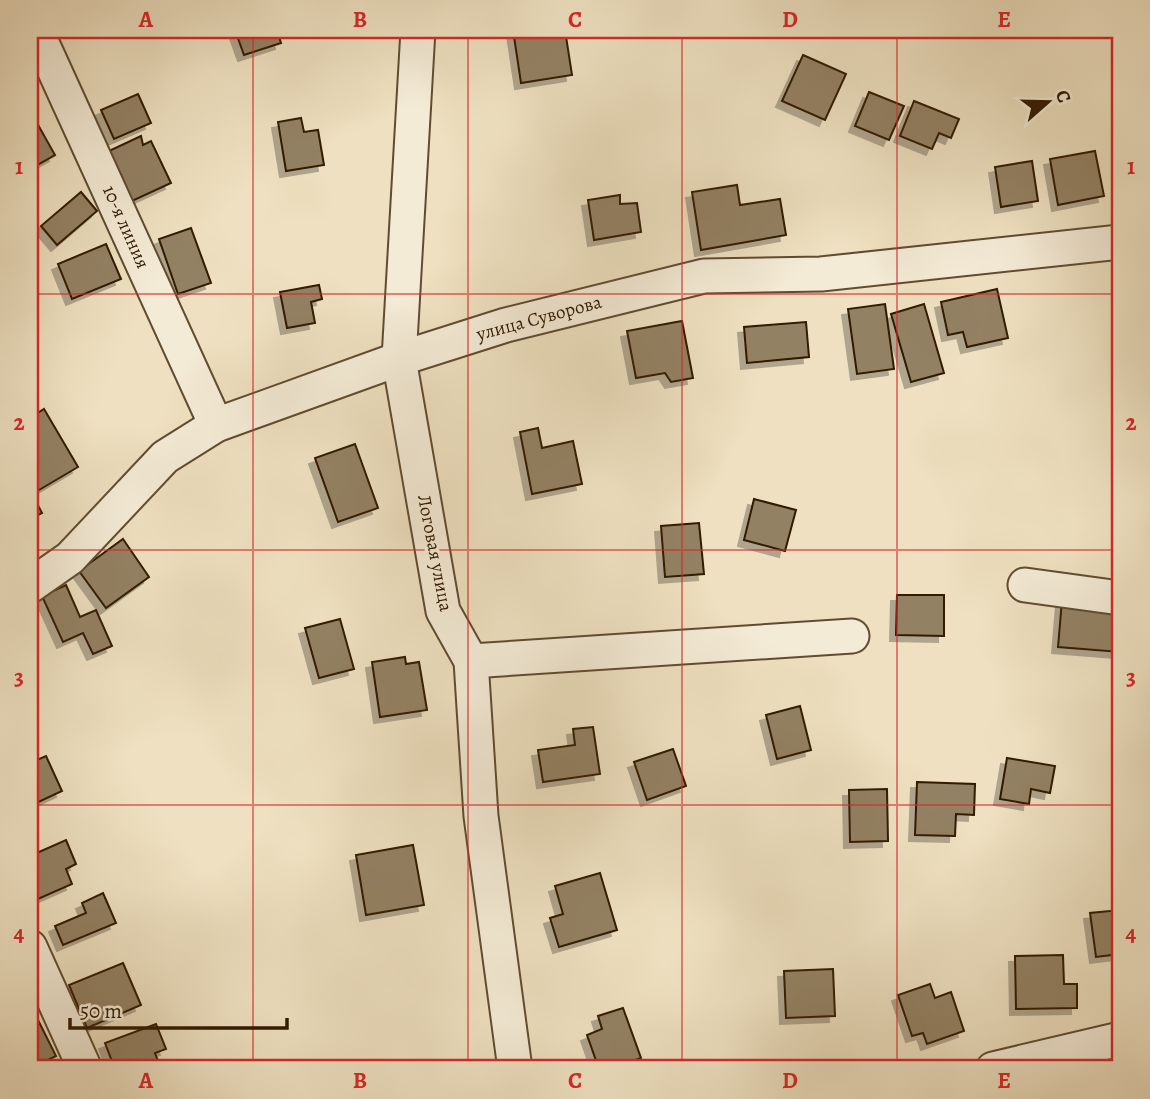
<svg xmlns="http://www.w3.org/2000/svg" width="1150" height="1099" font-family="Alegreya,serif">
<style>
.building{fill:#938164;stroke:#311a00;stroke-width:2;filter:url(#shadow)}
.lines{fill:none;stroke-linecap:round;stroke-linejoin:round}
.street-casing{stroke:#604c30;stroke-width:37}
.street{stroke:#f4ebd6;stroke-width:33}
.grid{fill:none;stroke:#d62828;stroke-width:2;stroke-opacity:0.55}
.labels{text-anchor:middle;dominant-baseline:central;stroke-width:7;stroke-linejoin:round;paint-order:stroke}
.street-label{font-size:19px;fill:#311a00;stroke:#f4ebd6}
.neatline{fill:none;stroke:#d62828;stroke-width:2.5}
.grid-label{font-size:23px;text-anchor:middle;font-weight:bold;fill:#d62828}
</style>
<defs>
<filter id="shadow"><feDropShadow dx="-6" dy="6" stdDeviation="0" flood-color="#0004"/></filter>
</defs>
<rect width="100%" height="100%" fill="#eee0c0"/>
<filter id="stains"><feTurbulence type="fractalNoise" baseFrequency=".00286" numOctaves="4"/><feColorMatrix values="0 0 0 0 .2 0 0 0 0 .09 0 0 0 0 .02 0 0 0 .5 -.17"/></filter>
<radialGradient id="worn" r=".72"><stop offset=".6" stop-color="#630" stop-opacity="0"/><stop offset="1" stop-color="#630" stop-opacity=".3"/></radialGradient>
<g class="building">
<polygon points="235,30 277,30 281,43 244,55"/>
<polygon points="513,30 565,30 572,75 521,83"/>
<polygon points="803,55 846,74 825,120 782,101"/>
<polygon points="869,92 904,106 889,140 855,126"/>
<polygon points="138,94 151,123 114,139 101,110"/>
<polygon points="914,101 959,119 951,138 939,133 932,149 900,136"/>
<polygon points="301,118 304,132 318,130 324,165 286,171 278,122"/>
<polygon points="37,123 55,155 30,169 30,127"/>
<polygon points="141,136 143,145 151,141 171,183 132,201 109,151"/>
<polygon points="1095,151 1104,196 1058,205 1050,159"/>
<polygon points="1032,161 1038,201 1001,207 995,167"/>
<polygon points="737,185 740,205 780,199 786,235 701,250 692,192"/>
<polygon points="81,192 97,211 57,245 41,226"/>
<polygon points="620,195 620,204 637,203 641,232 594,240 588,200"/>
<polygon points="191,228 211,283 178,294 159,239"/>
<polygon points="106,244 121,279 72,299 58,264"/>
<polygon points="319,285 322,299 311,302 315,323 287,328 280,292"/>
<polygon points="997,289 1008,338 967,347 963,332 948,335 941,302"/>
<polygon points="885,304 894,369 857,374 848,309"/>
<polygon points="924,304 944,373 911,382 891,314"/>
<polygon points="682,321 693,378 671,382 665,373 636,378 627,331"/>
<polygon points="806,322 809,357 747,363 744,327"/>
<polygon points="44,409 78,467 39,490 30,475 30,418"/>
<polygon points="538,428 542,448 573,441 582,484 532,494 520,432"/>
<polygon points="355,444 378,508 338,522 315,458"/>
<polygon points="30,490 42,513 30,519"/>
<polygon points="754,499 796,510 785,551 744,540"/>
<polygon points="699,523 704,574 665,577 661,526"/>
<polygon points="123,539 149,577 106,608 79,571"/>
<polygon points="66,585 80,617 96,610 112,646 93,654 83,633 63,642 42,596"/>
<polygon points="897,595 944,595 944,636 896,635"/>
<polygon points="1062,600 1120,606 1120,652 1058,647"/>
<polygon points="340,619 354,669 319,678 305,628"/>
<polygon points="405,657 406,664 419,662 427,710 380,717 372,662"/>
<polygon points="800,706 811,750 777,759 766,715"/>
<polygon points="593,727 600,774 543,782 538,750 575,745 573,729"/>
<polygon points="673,749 686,786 647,800 634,762"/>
<polygon points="46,756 62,791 30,806 30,763"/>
<polygon points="1007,758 1055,766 1050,793 1031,789 1029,804 1000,799"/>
<polygon points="917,782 975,784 974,815 956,814 955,836 915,835"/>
<polygon points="887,789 888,841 850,842 849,790"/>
<polygon points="66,840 76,864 66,869 72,884 38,899 30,880 30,856"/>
<polygon points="413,845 424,905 366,915 356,855"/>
<polygon points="600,873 617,930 559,947 550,918 563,914 555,886"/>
<polygon points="103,893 116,923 63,945 55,926 86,913 82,903"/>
<polygon points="1120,910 1120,954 1096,957 1090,913"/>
<polygon points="1063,955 1064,984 1077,984 1077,1008 1016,1009 1015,956"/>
<polygon points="123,963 141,1005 87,1028 69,985"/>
<polygon points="833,969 835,1016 786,1018 784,971"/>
<polygon points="930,984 935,998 951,992 964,1031 927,1044 923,1033 912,1036 898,995"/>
<polygon points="623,1008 641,1058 609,1069 599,1069 587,1035 602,1029 598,1016"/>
<polygon points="38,1020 56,1056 30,1069 30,1025"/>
<polygon points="156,1024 166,1049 155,1053 161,1069 115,1069 105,1043"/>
</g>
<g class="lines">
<g class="street-casing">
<g id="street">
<polyline points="36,30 216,425"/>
<polyline points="418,30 399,359 443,611 471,661 481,816 515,1069"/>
<polyline points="1025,585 1120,598"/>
<polyline points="30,586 70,558 165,457 216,425 399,359 506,325 704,276 821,274 1120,242"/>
<polyline points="471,661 852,636"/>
<polyline points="30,947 85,1069"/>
<polyline points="993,1069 1120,1039"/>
</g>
</g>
<use href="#street" class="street"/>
</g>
<path class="grid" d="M253,30v1039M468,30v1039M682,30v1039M897,30v1039M30,294h1090M30,550h1090M30,805h1090"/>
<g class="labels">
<g class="street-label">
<text transform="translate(126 227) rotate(66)">10-я линия</text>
<text transform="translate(539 318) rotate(-15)">улица Суворова</text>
<text transform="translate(435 553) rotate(79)">Логовая улица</text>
</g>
</g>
<rect width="1150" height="1099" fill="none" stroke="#eee0c0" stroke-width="77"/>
<g transform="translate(1048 102) rotate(70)" stroke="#f4ebd6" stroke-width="5" paint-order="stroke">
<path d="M0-5L12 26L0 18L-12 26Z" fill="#311a00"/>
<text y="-10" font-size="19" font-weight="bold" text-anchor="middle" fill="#311a00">С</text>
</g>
<path d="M70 1018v10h217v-10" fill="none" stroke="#311a00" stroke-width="3.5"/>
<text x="80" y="1018" font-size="21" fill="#311a00" stroke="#f4ebd6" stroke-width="5" paint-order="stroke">50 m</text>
<rect x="38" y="38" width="1074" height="1022" class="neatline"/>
<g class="grid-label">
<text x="146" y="27">A</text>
<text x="360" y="27">B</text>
<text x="575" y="27">C</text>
<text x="790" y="27">D</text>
<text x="1004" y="27">E</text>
<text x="19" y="174">1</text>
<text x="1131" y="174">1</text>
<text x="19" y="430">2</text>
<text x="1131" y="430">2</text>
<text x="19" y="685">3</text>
<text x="1131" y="685">3</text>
<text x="19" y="941">4</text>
<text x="1131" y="941">4</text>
<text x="146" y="1088">A</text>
<text x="360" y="1088">B</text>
<text x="575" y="1088">C</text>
<text x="790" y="1088">D</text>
<text x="1004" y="1088">E</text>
</g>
<rect width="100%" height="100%" filter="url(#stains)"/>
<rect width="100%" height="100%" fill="url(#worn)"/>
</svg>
